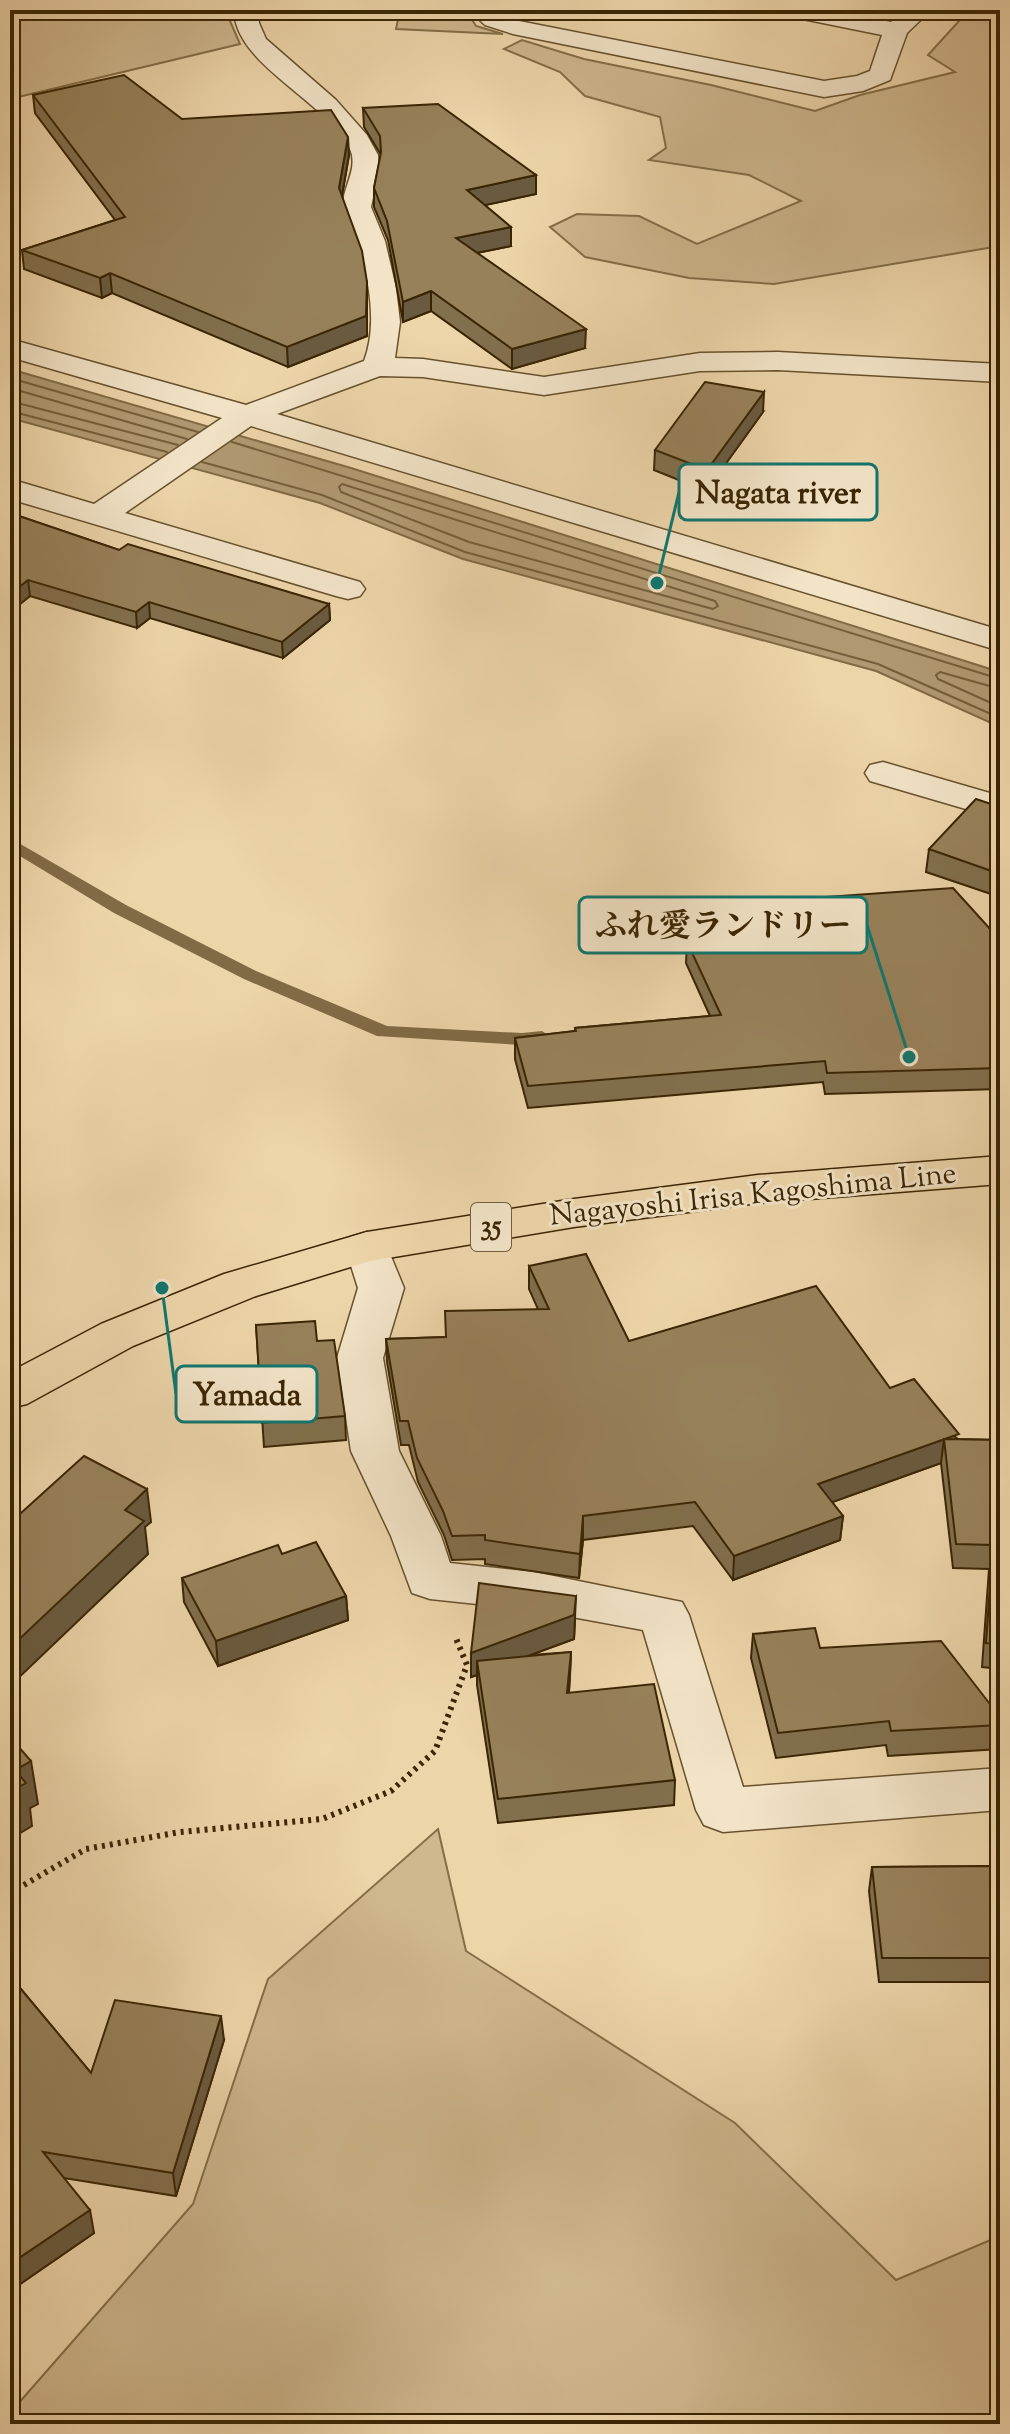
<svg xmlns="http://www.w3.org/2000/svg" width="1010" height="2434" font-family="'Sorts Mill Goudy','Noto Serif JP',serif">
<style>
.green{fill:#cfb78e;stroke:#846e48;stroke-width:2}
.water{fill:#b09971;stroke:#816b45;stroke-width:2}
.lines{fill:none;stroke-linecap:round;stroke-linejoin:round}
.shore{stroke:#755f3a;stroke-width:2}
.stream{fill:#816b45;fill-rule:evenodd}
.minor-casing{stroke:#67512d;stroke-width:3}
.major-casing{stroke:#3a2503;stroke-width:3}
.path{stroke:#3a2503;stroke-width:6;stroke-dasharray:3 5;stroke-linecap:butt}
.minor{fill:#f3e4c8;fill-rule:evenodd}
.major{fill:#edd5aa;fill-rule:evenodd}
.wall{fill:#826f4d;stroke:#3a2503;stroke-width:2}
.shaded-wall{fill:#6a5a3f;stroke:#3a2503;stroke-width:2}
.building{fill:#97815a;stroke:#3a2503;stroke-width:2}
.labels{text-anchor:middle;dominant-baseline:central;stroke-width:6;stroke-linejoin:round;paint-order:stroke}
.shield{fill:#f3e4c8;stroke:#725e3e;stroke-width:2}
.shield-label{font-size:28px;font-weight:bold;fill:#3a2503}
.street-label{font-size:30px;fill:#3a2503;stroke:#f3e4c8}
.leader{fill:none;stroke:#0f766e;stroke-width:3}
.callout-dot{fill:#0f766e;stroke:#f3e4c8;stroke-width:3}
.callout{fill:#f3e4c8;stroke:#0f766e;stroke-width:3}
.callout-label{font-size:32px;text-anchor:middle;font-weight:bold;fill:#3a2503}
</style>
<rect width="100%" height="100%" fill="#edd5aa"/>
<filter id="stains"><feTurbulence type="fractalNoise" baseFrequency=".0025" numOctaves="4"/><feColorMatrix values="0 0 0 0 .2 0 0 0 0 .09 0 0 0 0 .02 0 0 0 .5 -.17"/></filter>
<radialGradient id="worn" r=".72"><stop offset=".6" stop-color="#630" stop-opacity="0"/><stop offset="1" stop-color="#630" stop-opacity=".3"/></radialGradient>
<g class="green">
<polygon points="10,10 233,10 230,21 240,44 10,99"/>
<polygon points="400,10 466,10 476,26 503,34 396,29"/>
<polygon points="969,10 1000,10 1000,246 774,284 689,278 585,257 550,227 577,214 639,216 697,244 801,201 749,175 649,160 666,148 660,117 585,96 560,72 504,49 522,40 584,59 711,85 815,111 860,95 955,72 928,55"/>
<polygon points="438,1829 466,1951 735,2123 896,2280 1000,2236 1000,2424 10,2424 10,2413 193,2204 268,1979"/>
</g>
<polygon class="water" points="10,369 351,468 1000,672 1000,727 876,671 463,559 320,503 10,418"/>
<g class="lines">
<g class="shore">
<polyline points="10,378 198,432"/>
<polyline points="10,388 187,439"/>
<polyline points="10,401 178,445"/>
<polyline points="10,411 167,452"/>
<polyline points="232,442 1000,679"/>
<polyline points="202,462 322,495 465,552 878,664 1000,718"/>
<polygon points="342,484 715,601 718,606 713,609 469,542 341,492 339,487"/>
<polyline points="1000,689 940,672 936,675 938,679 1000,707"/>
</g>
<polygon class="stream" points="10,838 126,905 256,971 387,1026 522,1033 542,1031 551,1037 549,1041 522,1045 377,1036 244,979 114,913 10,850"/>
<g class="minor-casing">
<g id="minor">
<path d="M234,10h24l1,13 7,16 70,61 31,35 11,20 1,15 -8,37 14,34 11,47 4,34 -5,36 28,1 121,18 156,-24 78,-1 222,12v18l-222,-12 -78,1 -156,24 -121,-18 -43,-1 -103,38 723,216v21l-749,-225 -126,87 235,69 5,7 -5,7 -12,3 -12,-3 -326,-97v-20l84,25 128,-86 -212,-61v-18l236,66 118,-44c14,-36 5,-84 -7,-120 -4,-12 -13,-22 -14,-34 -1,-21 17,-39 6,-60 -27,-49 -114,-83 -115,-137z"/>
<polygon points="469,10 496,10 519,21 824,81 857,76 870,71 882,35 793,17 784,15 781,10 831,10 891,22 905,10 931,10 907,33 890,80 863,91 824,97 513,34 485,25"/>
<polygon points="883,762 1000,796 1000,819 870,781 865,773 870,765"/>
<polygon points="367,1232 383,1237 404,1288 383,1358 399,1451 441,1536 450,1563 534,1572 682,1602 689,1615 743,1787 1000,1768 1000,1810 723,1832 704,1825 696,1810 643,1630 534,1610 430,1599 412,1593 391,1536 351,1451 337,1358 358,1288 345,1247 351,1237"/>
</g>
</g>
<g class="major-casing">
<polygon id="major" points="1000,1156 1000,1184 758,1203 574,1227 370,1261 256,1296 133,1346 27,1404 10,1408 10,1372 101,1324 224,1274 367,1232 574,1199 758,1175"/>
</g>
<polyline class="path" points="10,1893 86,1849 180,1832 322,1819 391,1791 435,1751 467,1665 455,1636"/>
<use href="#minor" class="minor"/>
<use href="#major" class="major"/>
</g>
<g class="wall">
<polygon points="33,95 182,119 349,155 342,196 367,301 367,336 288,367 112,293 102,298 24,269 22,250 115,220 35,113"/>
<polygon points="363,108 536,175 536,194 485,205 511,246 477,253 585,348 512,369 431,311 403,322 388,240 374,207 374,188 381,155 364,127"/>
<polygon points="763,412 706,491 654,470 655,450"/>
<polygon points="10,513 119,550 329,604 330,620 283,658 150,618 137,628 30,596 10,612"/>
<polygon points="1000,807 1000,897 926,872 929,849"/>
<polygon points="742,903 1000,940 1000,1089 825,1094 823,1082 528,1108 515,1059 515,1038 575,1031 575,1028 710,1016 686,963 687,942 742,909"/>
<polygon points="529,1266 629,1341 890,1388 958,1439 1000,1440 1000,1669 982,1667 989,1569 953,1568 941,1463 832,1502 843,1516 840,1540 733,1580 693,1526 583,1540 579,1578 485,1564 485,1559 452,1560 444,1535 418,1482 409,1445 401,1445 387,1362 386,1339 446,1337 538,1309 529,1289"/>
<polygon points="256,1325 317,1341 345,1416 346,1440 264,1447"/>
<polygon points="282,1554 346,1596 348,1620 218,1666 184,1602 182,1578"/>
<polygon points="575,1621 574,1639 530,1655 571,1652 569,1693 675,1780 674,1805 498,1823 477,1685 477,1675 471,1677 471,1653"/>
<polygon points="753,1634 820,1648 1000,1717 1000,1749 888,1756 886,1745 776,1758 751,1658"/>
<polygon points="1000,1866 1000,1982 879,1982 869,1891 872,1867"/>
<polygon points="10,1976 91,2073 224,2040 176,2196 64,2178 94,2233 10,2291"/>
</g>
<g class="shaded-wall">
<polygon points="348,137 349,155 340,207 339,188"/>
<polygon points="536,175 536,194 467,209 467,190"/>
<polygon points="511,227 511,246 456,257 456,238"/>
<polygon points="110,273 112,293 102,298 100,278"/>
<polygon points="367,282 367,336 288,367 287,347"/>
<polygon points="431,291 431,311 403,322 403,302"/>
<polygon points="586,329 585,348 512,369 512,349"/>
<polygon points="764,392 763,412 706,491 707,470"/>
<polygon points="28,580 30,596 10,612 10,594"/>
<polygon points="149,602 150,618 137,628 136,612"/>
<polygon points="329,604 330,620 283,658 282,642"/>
<polygon points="944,1439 941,1463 816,1508 818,1484"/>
<polygon points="147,1489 151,1522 145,1527 148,1554 10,1686 10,1648 125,1510"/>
<polygon points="583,1516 583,1540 579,1578 580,1554"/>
<polygon points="843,1516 840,1540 733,1580 734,1556"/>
<polygon points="346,1596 348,1620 218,1666 216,1641"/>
<polygon points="576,1596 574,1639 479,1674 477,1661 477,1675 471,1677 471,1653"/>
<polygon points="571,1652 570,1676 567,1717 567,1693"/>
<polygon points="31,1761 38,1804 30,1808 32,1826 10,1839 10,1792 15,1770"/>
<polygon points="221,2016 224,2040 176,2196 173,2173"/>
<polygon points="90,2210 94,2233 10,2291 10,2264"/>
</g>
<g class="building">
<polygon points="124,75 182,119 331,110 348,137 339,188 362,251 367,282 366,316 287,347 110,273 100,278 22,250 125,217 33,95"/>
<polygon points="438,104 536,175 467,190 511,227 456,238 586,329 512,349 431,291 403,302 387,221 374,188 381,152 380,136 363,108"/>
<polygon points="705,382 764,392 707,470 655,450"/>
<polygon points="10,513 119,550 128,544 329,604 282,642 149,602 136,612 28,580 10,594"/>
<polygon points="976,799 1000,807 1000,874 929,849"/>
<polygon points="953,888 1000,940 1000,1068 827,1073 825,1061 528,1086 515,1038 576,1031 575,1028 721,1015 687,942 743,908 742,903"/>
<polygon points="586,1254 629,1341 816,1286 890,1388 914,1379 959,1434 818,1484 843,1516 734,1556 695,1502 583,1516 580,1554 485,1540 485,1535 452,1536 443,1511 417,1458 408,1421 400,1421 386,1339 446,1337 445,1311 549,1309 529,1266"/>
<polygon points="315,1321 317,1341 334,1340 345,1416 262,1423 256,1325"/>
<polygon points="944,1439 1000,1440 1000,1644 986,1643 993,1545 956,1544"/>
<polygon points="84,1456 147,1489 125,1510 144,1521 10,1648 10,1523"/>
<polygon points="316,1542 346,1596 216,1641 182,1578 278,1545 282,1554"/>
<polygon points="479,1583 576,1596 574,1615 471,1653"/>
<polygon points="815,1628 820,1648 941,1641 1000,1717 1000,1725 891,1731 889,1721 778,1733 753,1634"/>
<polygon points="571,1652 567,1693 654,1684 675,1780 498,1799 477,1661"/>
<polygon points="10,1737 31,1761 15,1770 26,1783 10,1792"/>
<polygon points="1000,1866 1000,1958 882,1958 872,1867"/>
<polygon points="10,1976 91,2073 115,2000 221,2016 173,2173 43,2152 90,2210 10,2264"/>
</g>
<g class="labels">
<rect class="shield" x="471" y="1203" width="40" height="48" rx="6"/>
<g class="shield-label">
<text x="491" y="1227">35</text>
</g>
<g class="street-label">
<text transform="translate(753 1196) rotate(-6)">Nagayoshi Irisa Kagoshima Line</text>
</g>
</g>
<path class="leader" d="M657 583L679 492M909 1057L867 925M162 1288L176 1394"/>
<g class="callout-dot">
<circle cx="657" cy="583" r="8"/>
<circle cx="909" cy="1057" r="8"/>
<circle cx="162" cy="1288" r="8"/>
</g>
<g class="callout">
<rect x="679" y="464" width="198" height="56" rx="8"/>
<rect x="579" y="897" width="288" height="56" rx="8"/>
<rect x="176" y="1366" width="141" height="56" rx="8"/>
</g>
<g class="callout-label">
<text x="778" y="503">Nagata river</text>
<text x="723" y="936">ふれ愛ランドリー</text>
<text x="247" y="1405">Yamada</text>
</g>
<rect width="1010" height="2434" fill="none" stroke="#edd5aa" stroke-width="40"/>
<rect x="12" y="12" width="986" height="2410" fill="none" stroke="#3a2503" stroke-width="4"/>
<rect x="20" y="20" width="970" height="2394" fill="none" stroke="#3a2503" stroke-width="2"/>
<rect width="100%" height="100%" filter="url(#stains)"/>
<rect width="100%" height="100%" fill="url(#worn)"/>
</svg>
